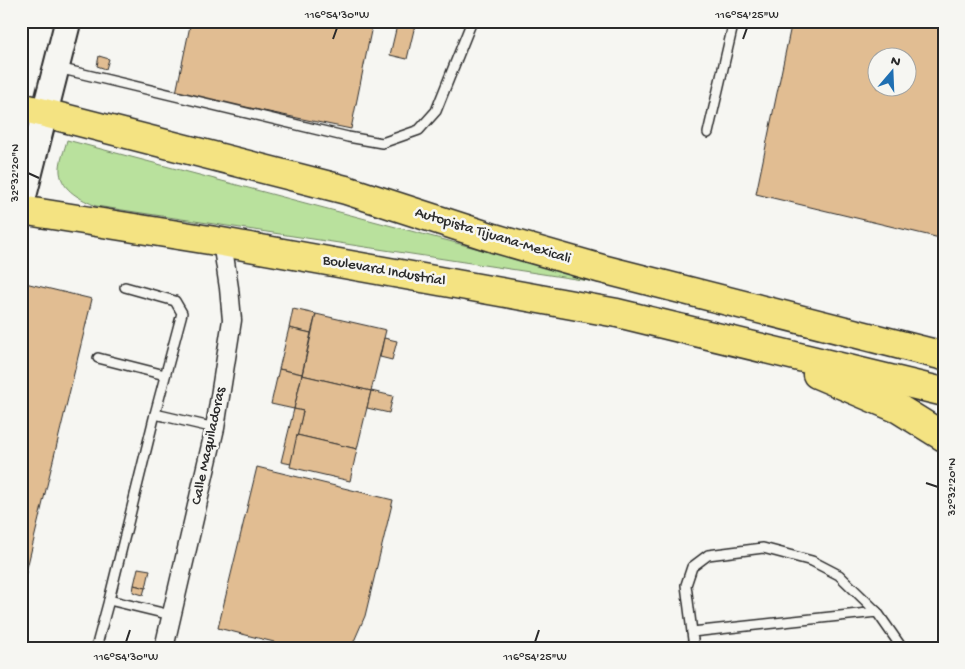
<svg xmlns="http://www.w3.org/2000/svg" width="965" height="669" font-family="'Gochi Hand',sans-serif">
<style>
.green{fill:#b9e19d;stroke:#728664}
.building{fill:#e1bd92;stroke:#2b2b2b;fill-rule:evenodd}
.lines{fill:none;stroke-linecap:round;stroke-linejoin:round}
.lane-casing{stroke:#2b2b2b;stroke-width:12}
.street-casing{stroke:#2b2b2b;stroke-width:21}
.secondary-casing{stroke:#2b2b2b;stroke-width:29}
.highway-casing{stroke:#2b2b2b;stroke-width:31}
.lane{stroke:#f6f6f2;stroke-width:9}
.street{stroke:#f6f6f2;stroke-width:18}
.secondary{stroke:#f6f6f2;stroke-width:25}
.highway{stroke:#f4e382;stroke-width:28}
.ticks{fill:none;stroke:#2b2b2b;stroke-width:2}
.labels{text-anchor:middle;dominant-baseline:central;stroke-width:5;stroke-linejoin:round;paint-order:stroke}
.street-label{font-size:15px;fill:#2b2b2b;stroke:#f6f6f2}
.neatline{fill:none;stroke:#2b2b2b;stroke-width:2}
.ticks-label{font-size:12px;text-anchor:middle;fill:#2b2b2b}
</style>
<rect width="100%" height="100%" fill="#f6f6f2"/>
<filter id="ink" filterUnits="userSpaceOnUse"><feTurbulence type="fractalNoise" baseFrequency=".02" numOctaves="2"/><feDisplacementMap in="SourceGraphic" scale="10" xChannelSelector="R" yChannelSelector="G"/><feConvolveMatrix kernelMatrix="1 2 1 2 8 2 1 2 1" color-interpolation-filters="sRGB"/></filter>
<g filter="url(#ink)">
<path class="green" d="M67,140l548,145 -519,-79c-15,-7 -34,-15 -36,-34 -1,-10 5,-23 7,-32z"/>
<g class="building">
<polygon points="191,21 373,21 351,129 176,93"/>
<polygon points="398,21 416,21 407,59 390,55"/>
<path d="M792,21h152v218l-188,-45zM878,58h30v30h-30z"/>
<polygon points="99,56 109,59 106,69 97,66"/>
<polygon points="21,282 92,299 21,593"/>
<polygon points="293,309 316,314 311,333 289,328"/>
<polygon points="316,314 386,330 371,391 302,375"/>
<polygon points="289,328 311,333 302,374 279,369"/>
<polygon points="384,338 397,341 392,360 380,357"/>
<polygon points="279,369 302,374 294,409 271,404"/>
<polygon points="302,375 371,391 357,449 297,435 303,411 294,409"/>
<polygon points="371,391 393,396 389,413 367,408"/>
<polygon points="294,409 303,411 291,464 281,462"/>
<polygon points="297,435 357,449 350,481 290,467"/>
<polygon points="257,467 393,500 365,616 351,648 273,648 274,642 218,628"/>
<polygon points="138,568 150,570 146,588 134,585"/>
<polygon points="134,585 145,588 143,595 133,592"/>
<polygon points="21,626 27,627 22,648 21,648"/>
</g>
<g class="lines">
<g class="lane-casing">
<g id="lane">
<polyline points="58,68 348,137 382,143 419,130 436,111 472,21"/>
<polyline points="708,133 734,21"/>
<polyline points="125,287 175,301 182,313 155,414 215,428"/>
<polyline points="98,358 165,375"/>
<polyline points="155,414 109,600 171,615"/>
<polyline points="692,632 686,585 692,567 708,555 763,548 812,561 839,575 877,612"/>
<polyline points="96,648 109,600"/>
<polyline points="694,648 692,632 877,612 902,648"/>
</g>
</g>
<g class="street-casing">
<polyline id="street" points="164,648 215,428 232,320 229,288 222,242"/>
</g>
<g class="secondary-casing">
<polyline id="secondary" points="21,206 68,21"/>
</g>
<g class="highway-casing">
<g id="highway">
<polyline points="21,107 346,190 494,238 602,269 944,356"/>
<polyline points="21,210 222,242 617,313 944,392"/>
<polyline points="817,374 899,409 944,437"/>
</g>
</g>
<use href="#lane" class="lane"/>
<use href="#street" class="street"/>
<use href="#secondary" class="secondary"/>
<use href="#highway" class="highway"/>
</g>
</g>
<path class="ticks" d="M333,39l4,-11M743,39l4,-11M28,173l11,5M926,483l12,4M126,642l4,-12M535,642l4,-12"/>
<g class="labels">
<g class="street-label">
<text transform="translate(493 236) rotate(17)">Autopista Tijuana-Mexicali</text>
<text transform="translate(384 271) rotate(10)">Boulevard Industrial</text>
<text transform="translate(209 446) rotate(-78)">Calle Maquiladoras</text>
</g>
</g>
<rect width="965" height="669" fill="none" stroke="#f6f6f2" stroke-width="55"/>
<g transform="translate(892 72) rotate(19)"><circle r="24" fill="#f6f6f2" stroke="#a5a5a2"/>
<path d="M0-4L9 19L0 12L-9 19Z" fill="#1f6fb2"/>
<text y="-8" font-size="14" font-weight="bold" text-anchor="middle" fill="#2b2b2b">N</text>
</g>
<rect x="28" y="28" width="910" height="614" class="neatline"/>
<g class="ticks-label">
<text x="337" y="18">116°54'30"W</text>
<text x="747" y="18">116°54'25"W</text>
<text transform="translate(14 173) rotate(-90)" y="4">32°32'20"N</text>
<text transform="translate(951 487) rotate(-90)" y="4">32°32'20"N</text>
<text x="126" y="660">116°54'30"W</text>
<text x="535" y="660">116°54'25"W</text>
</g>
</svg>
